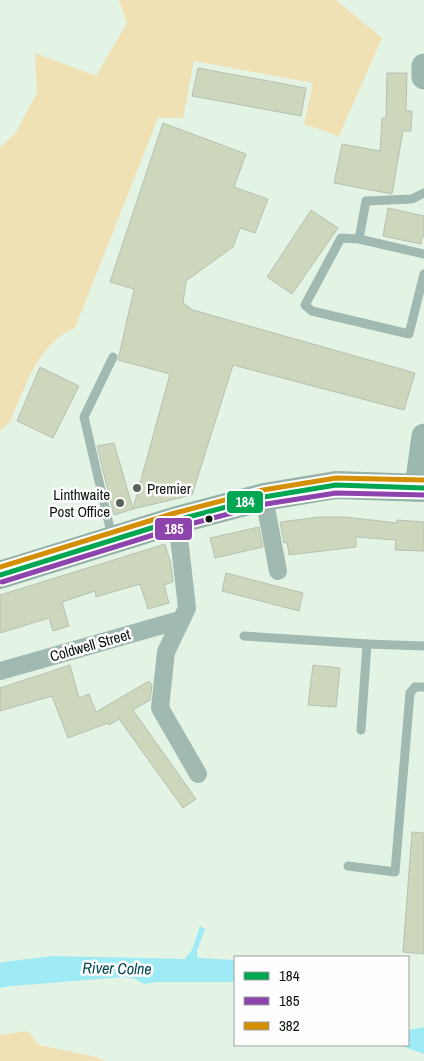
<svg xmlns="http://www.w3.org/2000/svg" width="424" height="1061" font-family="'Archivo Narrow',sans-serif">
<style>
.green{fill:#f0e1b4}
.water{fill:#9eebf6}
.building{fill:#cdd7bc;stroke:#b8c0b4}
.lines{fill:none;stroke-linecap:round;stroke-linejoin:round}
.lane{stroke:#a0b9b1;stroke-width:9}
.street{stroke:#a0b9b1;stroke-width:18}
.secondary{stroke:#9db8ae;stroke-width:25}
.primary{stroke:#97b2a9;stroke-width:28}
.bus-1-casing{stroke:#fefefe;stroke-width:9}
.bus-2-casing{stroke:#fefefe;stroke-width:9}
.bus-3-casing{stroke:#fefefe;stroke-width:9}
.bus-1{stroke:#00a651;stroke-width:5}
.bus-2{stroke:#8e44ad;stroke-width:5}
.bus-3{stroke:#d49002;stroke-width:5}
.poi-dot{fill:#586459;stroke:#fefefe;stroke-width:2}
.bus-dot{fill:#0d160d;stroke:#fefefe;stroke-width:2}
.labels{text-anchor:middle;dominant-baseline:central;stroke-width:5;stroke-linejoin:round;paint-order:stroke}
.poi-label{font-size:15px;fill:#0d160d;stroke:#fefefe;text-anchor:start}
.street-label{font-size:15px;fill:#0d160d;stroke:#fefefe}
.water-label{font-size:16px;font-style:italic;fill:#074954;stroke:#fefefe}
.line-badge{stroke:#fefefe;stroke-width:2}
.badge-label{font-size:14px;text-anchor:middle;font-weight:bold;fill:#fff}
</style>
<rect width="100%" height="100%" fill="#e3f4e5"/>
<g class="green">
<path d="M119,0h217l46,38 -43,98 -35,-12 9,-41 -119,-22 -11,57h-25l-83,210c-38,15 -50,61 -66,95l-9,8v-284l15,-13 22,-41 -2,-40 61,23 31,-53z"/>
<polygon points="28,1031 39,1045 96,1057 105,1061 0,1061 0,1035"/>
</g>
<g class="water">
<polygon points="200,926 205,929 197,951 197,958 235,960 235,982 158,982 144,984 133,978 125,977 11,986 0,988 0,963 3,962 54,956 185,959 192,950"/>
<polygon points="424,1027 424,1054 399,1045 408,1045 408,1030"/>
</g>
<g class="building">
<polygon points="198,68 306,88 301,116 192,96"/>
<polygon points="387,73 407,73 406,111 412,111 411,131 403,131 392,194 334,183 342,144 380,151 382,118 386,118"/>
<polygon points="163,123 246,154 234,187 268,199 255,233 240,228 233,247 186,281 183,303 193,310 415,373 404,410 233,365 192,495 133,509 170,374 118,360 134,289 110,282"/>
<polygon points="388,208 424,216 424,237 422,237 421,244 383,236"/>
<polygon points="311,210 338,228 292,294 267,277"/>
<polygon points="40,367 79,386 53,438 17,421"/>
<polygon points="114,443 133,509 114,515 97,446"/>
<polygon points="319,517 345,517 397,523 397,520 424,522 424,551 395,550 396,540 356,537 356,547 289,555 287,542 284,543 280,522"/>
<polygon points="259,527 263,547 215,558 210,538"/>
<polygon points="165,544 171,564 173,582 164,585 169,603 148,609 140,584 96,597 95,591 62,602 69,626 53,631 49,618 0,633 0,595"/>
<polygon points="226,573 303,593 299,611 222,591"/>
<polygon points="70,665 79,698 89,694 96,712 149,681 152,685 150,700 133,710 196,799 183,808 119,719 109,725 108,723 68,738 52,696 0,711 0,688"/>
<polygon points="313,665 340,668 336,707 308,705"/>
<polygon points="412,832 424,833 424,954 403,952"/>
</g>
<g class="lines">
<g class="lane">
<polyline points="359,239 366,201 412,199 424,193"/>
<polyline points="424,254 359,239 341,238 305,305 312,311 409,334 424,274"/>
<polyline points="112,537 84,417 113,357"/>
<polyline points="244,636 367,644"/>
<polyline points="361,730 367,644 424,646"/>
<polyline points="348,866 395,872 410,693 415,687 424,687"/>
</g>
<g class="street">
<polyline points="264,497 278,571"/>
<polyline points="177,520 187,608 166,652 160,708 198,774"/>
<polyline points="0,671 180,620"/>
</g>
<g class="secondary">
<polyline points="424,66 424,77"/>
<polyline points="417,487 424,436"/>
</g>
<polyline class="primary" points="0,575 177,520 264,497 336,485 424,488"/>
<g class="bus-1-casing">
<polyline id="bus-1" points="0,575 177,520 264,497 336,485 424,488"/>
</g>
<g class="bus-2-casing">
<polyline id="bus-2" points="2,582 179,527 266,504 336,493 424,495"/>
</g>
<g class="bus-3-casing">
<polyline id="bus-3" points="0,567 175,513 263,490 336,478 424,480"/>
</g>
<use href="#bus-1" class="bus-1"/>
<use href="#bus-2" class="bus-2"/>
<use href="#bus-3" class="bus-3"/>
</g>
<g class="poi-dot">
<circle cx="137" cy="488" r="5"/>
<circle cx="120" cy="503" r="5"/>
</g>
<circle class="bus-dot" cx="209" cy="519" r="4.5"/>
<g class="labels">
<g class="poi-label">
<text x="147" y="488">Premier</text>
<text x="110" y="494" text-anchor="end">Linthwaite<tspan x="110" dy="17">Post Office</tspan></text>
</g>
<g class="street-label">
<text transform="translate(90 645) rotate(-16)">Coldwell Street</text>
</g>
<g class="water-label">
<text transform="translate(117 968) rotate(1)">River Colne</text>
</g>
</g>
<g class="line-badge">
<rect x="226" y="490" width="38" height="24" rx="5" fill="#00a651"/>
<rect x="154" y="517" width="39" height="24" rx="5" fill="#8e44ad"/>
</g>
<g class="badge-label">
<text x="245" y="507">184</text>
<text x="174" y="534">185</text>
</g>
<rect x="234" y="956" width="175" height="90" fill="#fefefe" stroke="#9ea19e"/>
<rect x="244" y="972" width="25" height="8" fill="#00a651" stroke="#9ea19e"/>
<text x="279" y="981" font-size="15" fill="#0d160d">184</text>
<rect x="244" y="997" width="25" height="8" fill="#8e44ad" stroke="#9ea19e"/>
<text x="279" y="1006" font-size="15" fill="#0d160d">185</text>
<rect x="244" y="1022" width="25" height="8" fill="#d49002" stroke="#9ea19e"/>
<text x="279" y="1031" font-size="15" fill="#0d160d">382</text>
</svg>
